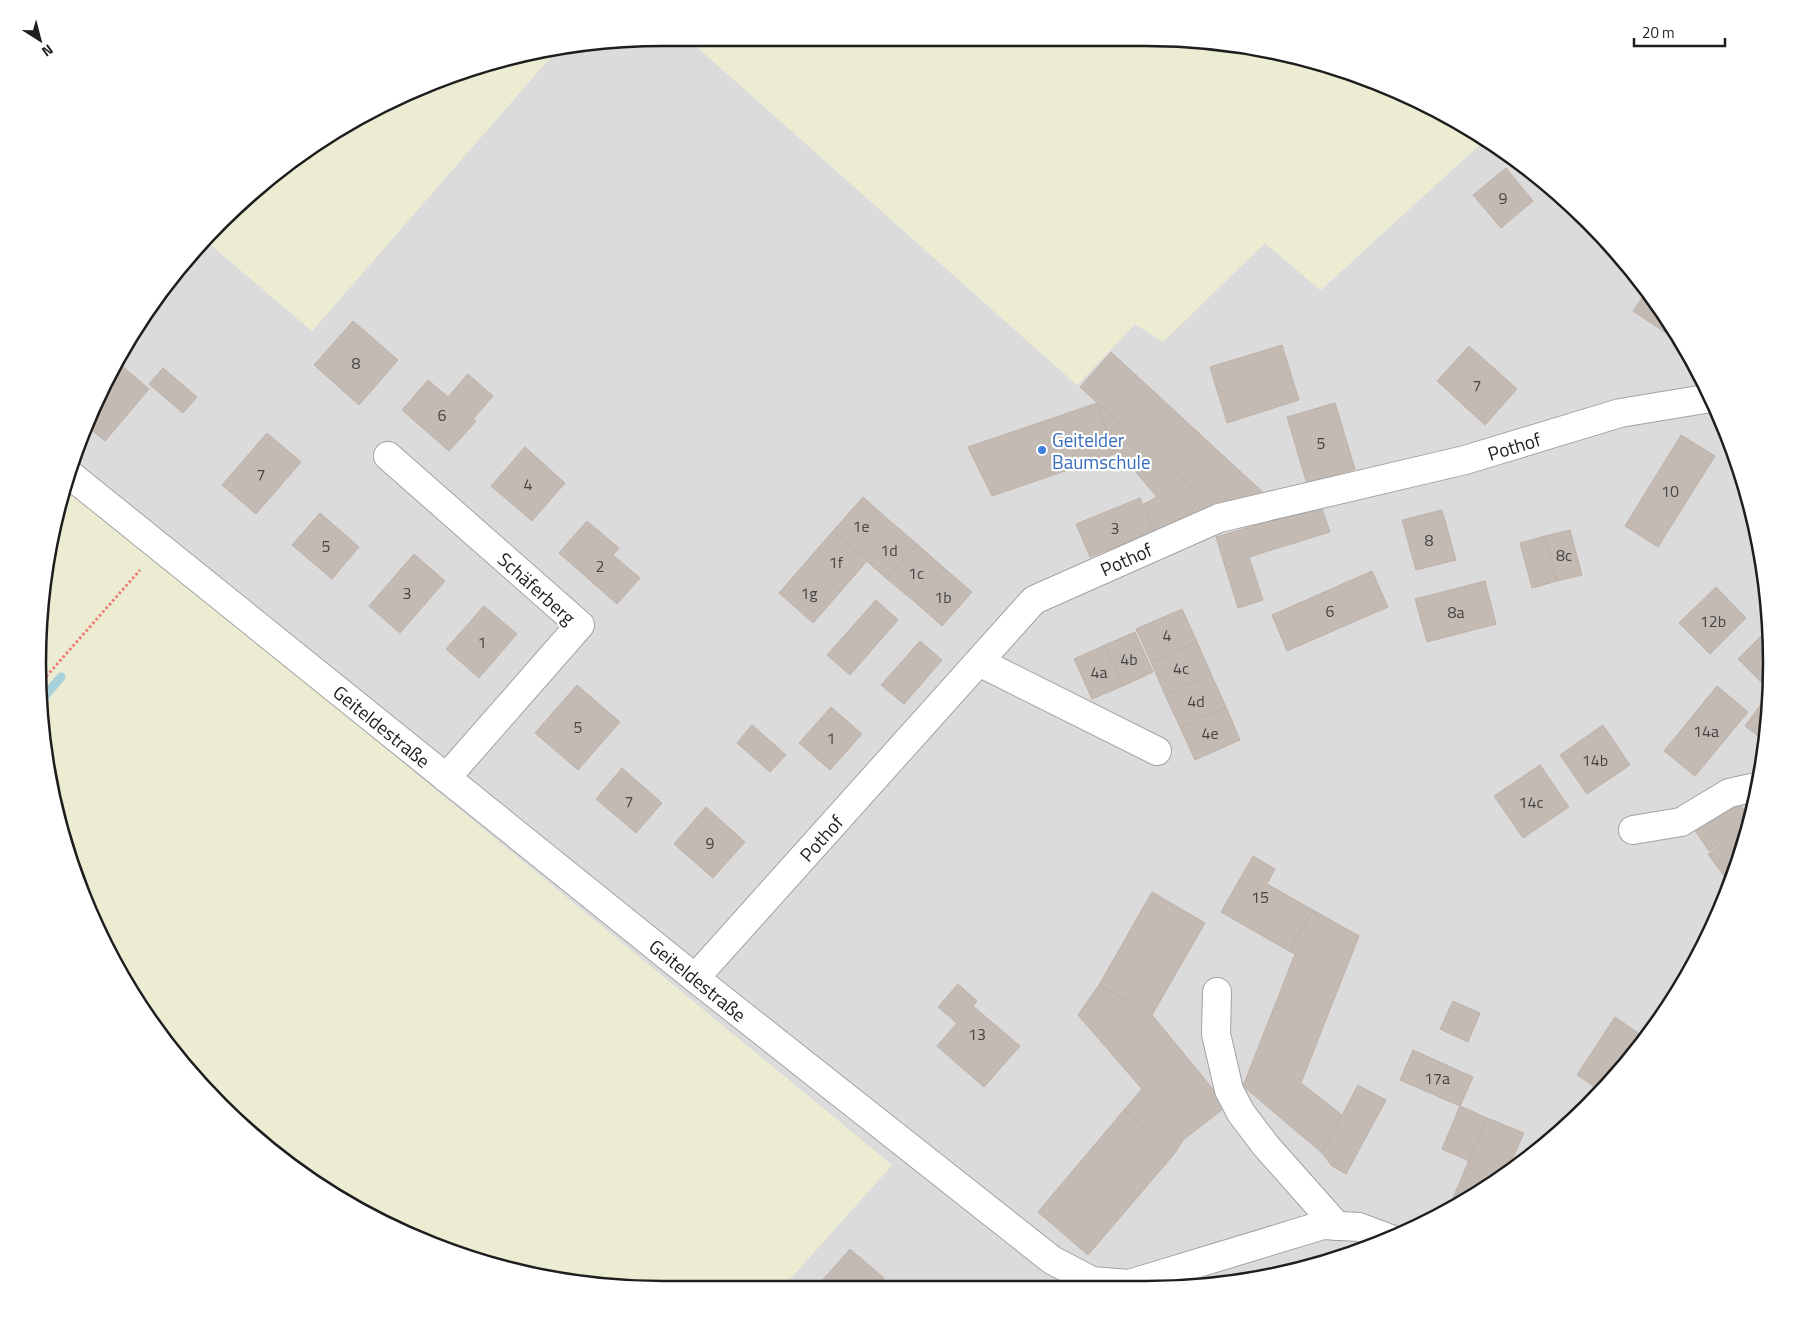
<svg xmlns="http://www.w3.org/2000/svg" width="1809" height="1327" font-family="'Titillium Web',sans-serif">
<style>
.residential{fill:#dcdbdb}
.farmland{fill:#ebecd1}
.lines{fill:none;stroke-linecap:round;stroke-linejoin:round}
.stream{stroke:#a8d0d9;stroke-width:9}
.building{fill:#c3bab4;stroke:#bfb1a8}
.minor-casing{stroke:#a2a2a2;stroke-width:30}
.path{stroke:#f17b73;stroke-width:3;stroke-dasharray:2.5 2.5;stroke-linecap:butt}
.minor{stroke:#fff;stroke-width:28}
.shop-dot{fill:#3f7fe0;stroke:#fff;stroke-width:2}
.labels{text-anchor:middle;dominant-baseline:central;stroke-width:4.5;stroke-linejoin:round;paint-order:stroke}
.number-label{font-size:16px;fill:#474544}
.shop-label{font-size:19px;fill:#366cbe;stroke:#fff;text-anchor:start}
.street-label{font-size:19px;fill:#1e1e1e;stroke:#fff}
.rim{fill:none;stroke:#1e1e1e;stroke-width:2.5}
</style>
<rect width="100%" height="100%" fill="#eeebe5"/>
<polygon class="residential" points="663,38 687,38 1077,385 1135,324 1163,341 1265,243 1321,290 1486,139 1558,193 1642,282 1707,386 1750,501 1770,622 1766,745 1738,864 1688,976 1616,1076 1527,1160 1385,1242 1227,1284 783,1287 892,1165 65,485 102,387 193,251 205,240 312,331 555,52"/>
<g class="farmland">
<polygon points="687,38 1186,39 1307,59 1385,85 1486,139 1320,290 1265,243 1163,342 1135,324 1077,385"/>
<polygon points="555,52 312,331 205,240 316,143 424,85 501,59"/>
<polygon points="65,485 892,1165 783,1287 622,1288 501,1268 386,1225 282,1160 167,1045 85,903 43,745 43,582 59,501"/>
</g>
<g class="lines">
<polyline class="stream" points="43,698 61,677"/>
</g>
<g class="building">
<polygon points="1506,168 1533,201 1501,228 1473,195"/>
<polygon points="1647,291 1672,330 1669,335 1633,311"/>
<polygon points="353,321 398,360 359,405 314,365"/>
<polygon points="1282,345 1299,400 1227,423 1210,367"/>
<polygon points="1469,346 1517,389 1485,425 1437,381"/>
<polygon points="1111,352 1267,496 1215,508 1103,408 1080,387"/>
<polygon points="118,363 122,366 101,390 102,387"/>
<polygon points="122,366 149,389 105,441 87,426 101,390"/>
<polygon points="163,368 197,397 183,413 149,384"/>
<polygon points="468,374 493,396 473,419 476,421 449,451 402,410 428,380 448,397"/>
<polygon points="1097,403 1103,408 1215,508 1154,532 1142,505 1157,497 1124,458 1115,454"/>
<polygon points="1097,403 1115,454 992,496 968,447"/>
<polygon points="1335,403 1355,469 1307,484 1287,417"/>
<polygon points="267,433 301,462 256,514 222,485"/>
<polygon points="1681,435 1715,456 1658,547 1625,526"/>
<polygon points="525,447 565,483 532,521 491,486"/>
<polygon points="863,497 890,521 860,555 833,531"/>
<polygon points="1140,498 1154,532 1090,557 1076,524"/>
<polygon points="1321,506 1330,532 1249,557 1263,600 1238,608 1216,537"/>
<polygon points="1442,510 1456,560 1416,570 1402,520"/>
<polygon points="320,513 359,547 332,579 292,545"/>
<polygon points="587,521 619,548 613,555 640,578 617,604 559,553"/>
<polygon points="890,521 917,544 887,579 860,555"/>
<polygon points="1570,530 1582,575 1557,581 1545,536"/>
<polygon points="833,531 867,561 840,592 806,562"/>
<polygon points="1545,536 1557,581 1532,588 1520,543"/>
<polygon points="917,544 944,568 915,602 887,579"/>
<polygon points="414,554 445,581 400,633 369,606"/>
<polygon points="806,562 840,592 813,623 779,593"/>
<polygon points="944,568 972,592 942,626 915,602"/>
<polygon points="1372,571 1388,607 1287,651 1272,615"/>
<polygon points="1485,581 1496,624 1427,642 1415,599"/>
<polygon points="1716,587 1746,618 1710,654 1679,623"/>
<polygon points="876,600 898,620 850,675 827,655"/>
<polygon points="484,606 517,634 479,678 446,649"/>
<polygon points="1182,609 1197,642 1151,662 1136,629"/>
<polygon points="1770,627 1768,678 1763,684 1738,659"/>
<polygon points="1135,632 1153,672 1123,686 1105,645"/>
<polygon points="920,641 942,660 904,704 881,685"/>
<polygon points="1197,642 1211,674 1165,695 1151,662"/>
<polygon points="1105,645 1123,686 1092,699 1074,659"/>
<polygon points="1211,674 1226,707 1180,727 1165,695"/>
<polygon points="577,685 620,722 578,770 535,733"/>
<polygon points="1717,686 1748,712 1695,776 1664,751"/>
<polygon points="1768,695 1766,742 1745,726"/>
<polygon points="831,707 862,734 830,770 799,743"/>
<polygon points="1226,707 1240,740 1195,760 1180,727"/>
<polygon points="752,725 786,755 770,772 737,743"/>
<polygon points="1603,725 1630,765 1587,794 1560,755"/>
<polygon points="1540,765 1569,807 1523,838 1494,796"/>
<polygon points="622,768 662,803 636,833 596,799"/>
<polygon points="1736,798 1749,818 1748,824 1709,851 1694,829"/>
<polygon points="706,807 745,842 713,878 674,844"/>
<polygon points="1747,825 1738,864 1730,884 1708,854"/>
<polygon points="1253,856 1275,869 1267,884 1313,910 1289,951 1221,912"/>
<polygon points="1152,892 1205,923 1152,1015 1099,985"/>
<polygon points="1313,910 1359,936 1301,1083 1342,1115 1322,1153 1243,1086 1295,954 1289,951"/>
<polygon points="958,984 977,1001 973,1006 1020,1046 984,1087 937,1046 957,1023 938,1007"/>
<polygon points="1099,985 1152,1015 1227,1106 1183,1140 1175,1153 1124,1110 1142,1089 1078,1015"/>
<polygon points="1453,1001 1480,1013 1468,1042 1440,1029"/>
<polygon points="1615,1017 1644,1037 1616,1076 1601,1091 1577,1075"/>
<polygon points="1413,1050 1473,1077 1460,1106 1400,1080"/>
<polygon points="1358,1085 1386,1100 1346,1174 1332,1166 1322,1153"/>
<polygon points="1460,1106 1487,1118 1469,1161 1442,1149"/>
<polygon points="1124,1110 1175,1153 1088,1255 1038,1212"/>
<polygon points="1487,1118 1524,1133 1507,1171 1450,1205"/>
<polygon points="850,1249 884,1278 877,1286 826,1287 821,1282"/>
</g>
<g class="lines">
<g class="minor-casing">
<g id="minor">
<polyline points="388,456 580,625 446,778"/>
<polyline points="69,474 695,978 1052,1260 1092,1281 1129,1284 1323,1225 1359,1227 1391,1239"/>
<polyline points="979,662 1157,751"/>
<polyline points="1633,830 1681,822 1729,793 1756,787"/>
<polyline points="695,978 1034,600 1219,518 1465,460 1620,413 1711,398"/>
<polyline points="1217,992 1216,1034 1229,1090 1241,1113 1266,1146 1337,1226"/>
</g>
</g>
<polyline class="path" points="43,680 140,570"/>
<use href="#minor" class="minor"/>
</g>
<circle class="shop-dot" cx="1042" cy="450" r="5"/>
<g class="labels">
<g class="number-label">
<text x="1503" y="198">9</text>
<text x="356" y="363">8</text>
<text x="1477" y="385">7</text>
<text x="442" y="415">6</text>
<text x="1321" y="443">5</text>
<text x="261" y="474">7</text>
<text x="528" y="484">4</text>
<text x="1670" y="491">10</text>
<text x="861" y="526">1e</text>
<text x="1115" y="528">3</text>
<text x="1429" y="540">8</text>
<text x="326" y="546">5</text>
<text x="889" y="550">1d</text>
<text x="1564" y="555">8c</text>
<text x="836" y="562">1f</text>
<text x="600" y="566">2</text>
<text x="916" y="573">1c</text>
<text x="407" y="593">3</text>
<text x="809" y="593">1g</text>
<text x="943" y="597">1b</text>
<text x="1330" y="611">6</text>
<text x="1456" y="612">8a</text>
<text x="1713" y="621">12b</text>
<text x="1167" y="635">4</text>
<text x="482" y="642">1</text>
<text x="1129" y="659">4b</text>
<text x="1181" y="668">4c</text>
<text x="1099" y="672">4a</text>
<text x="1196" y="701">4d</text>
<text x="578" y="727">5</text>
<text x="1706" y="731">14a</text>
<text x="1210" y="733">4e</text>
<text x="831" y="738">1</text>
<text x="1595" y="760">14b</text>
<text x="629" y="801">7</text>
<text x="1531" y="802">14c</text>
<text x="710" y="843">9</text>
<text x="1260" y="897">15</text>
<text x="977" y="1034">13</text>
<text x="1437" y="1078">17a</text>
</g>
<g class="shop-label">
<text x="1052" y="439">Geitelder<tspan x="1052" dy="22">Baumschule</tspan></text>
</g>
<g class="street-label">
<text transform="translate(1514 446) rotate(-17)">Pothof</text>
<text transform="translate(1126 559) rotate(-24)">Pothof</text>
<text transform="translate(537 588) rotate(42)">Schäferberg</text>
<text transform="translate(382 726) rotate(39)">Geiteldestraße</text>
<text transform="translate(821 838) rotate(-48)">Pothof</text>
<text transform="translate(698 980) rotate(39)">Geiteldestraße</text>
</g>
</g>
<path d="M0 0H1809V1327H0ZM663 46H1146A617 617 0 0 1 1763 663V664A617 617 0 0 1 1146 1281H663A617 617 0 0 1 46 664V663A617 617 0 0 1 663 46Z" fill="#fff" fill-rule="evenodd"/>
<path class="rim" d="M663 46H1146A617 617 0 0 1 1763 663V664A617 617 0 0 1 1146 1281H663A617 617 0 0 1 46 664V663A617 617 0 0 1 663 46Z"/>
<g transform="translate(40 40) rotate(144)" stroke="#ffffff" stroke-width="4" paint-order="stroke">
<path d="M0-4L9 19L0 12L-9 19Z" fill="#1e1e1e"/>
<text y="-8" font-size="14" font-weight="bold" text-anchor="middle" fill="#1e1e1e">N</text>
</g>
<path d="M1634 38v8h91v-8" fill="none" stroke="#1e1e1e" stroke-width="2.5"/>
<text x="1642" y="38" font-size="15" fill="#1e1e1e" stroke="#ffffff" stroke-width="4" paint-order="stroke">20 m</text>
</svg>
